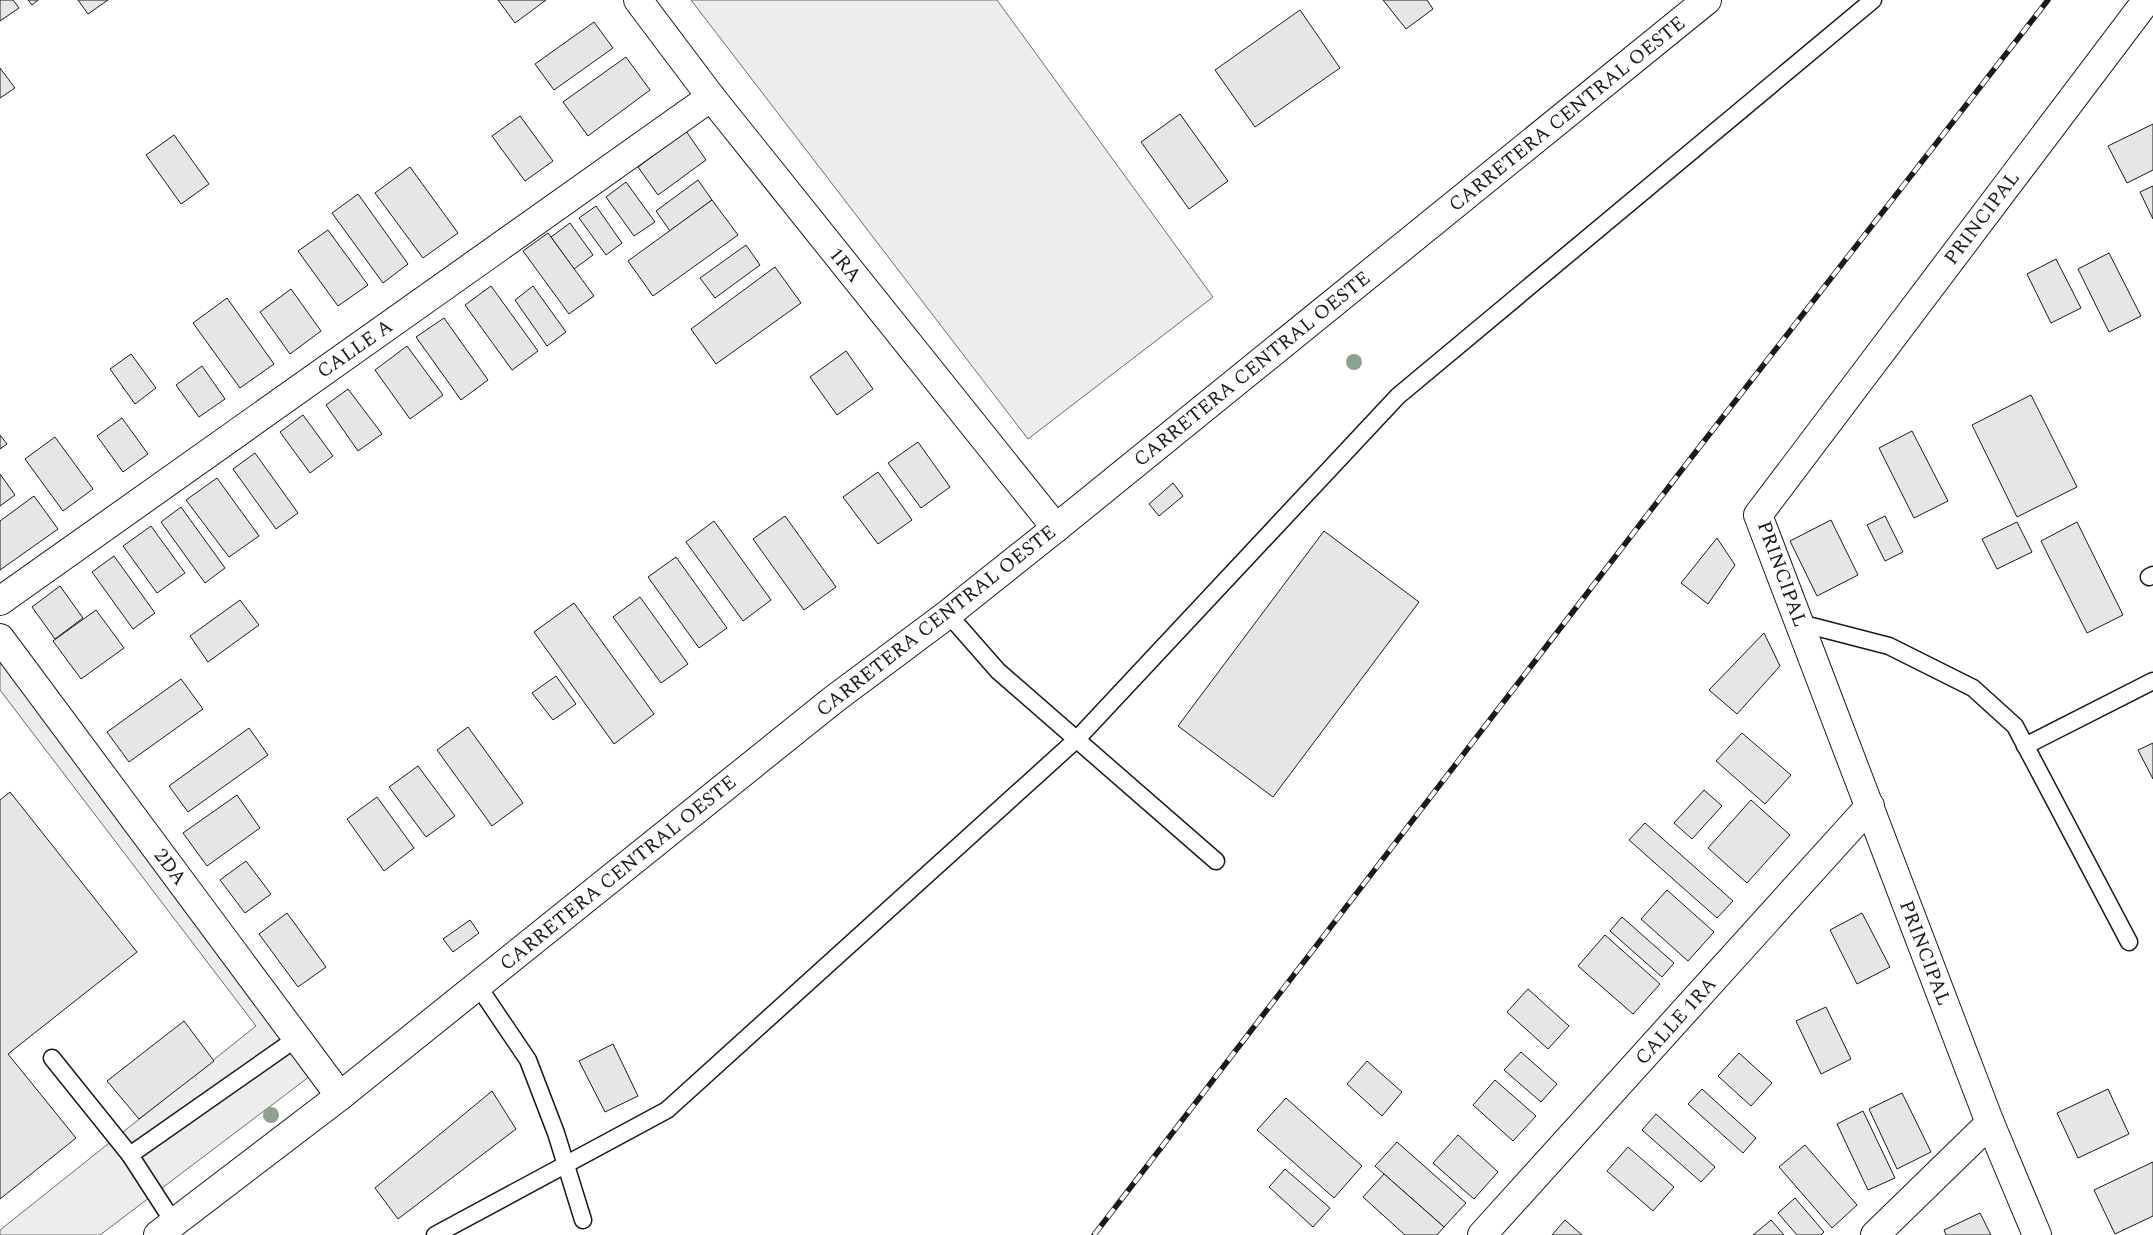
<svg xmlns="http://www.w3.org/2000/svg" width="2153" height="1235" font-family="Spectral,serif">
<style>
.built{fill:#ededed;stroke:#6a6a6a}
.building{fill:#e6e6e6;stroke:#1a1a1a}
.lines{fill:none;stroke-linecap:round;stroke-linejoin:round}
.service-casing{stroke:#1a1a1a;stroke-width:19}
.minor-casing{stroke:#1a1a1a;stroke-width:30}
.primary-casing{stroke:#1a1a1a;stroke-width:30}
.service{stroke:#fff;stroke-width:16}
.minor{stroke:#fff;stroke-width:28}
.primary{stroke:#fff;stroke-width:28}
.rail-casing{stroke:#1a1a1a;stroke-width:5.5}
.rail{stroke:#fff;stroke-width:4;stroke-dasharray:11;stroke-linecap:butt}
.tree{fill:#8aa48f}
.labels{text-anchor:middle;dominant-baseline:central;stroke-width:4;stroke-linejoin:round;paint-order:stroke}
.street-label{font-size:20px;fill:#1a1a1a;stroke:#fff}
</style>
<rect width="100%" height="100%" fill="#fff"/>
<g class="built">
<polygon points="691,0 997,0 1213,297 1028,439"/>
<polygon points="0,627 326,1064 100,1235 0,1235 0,1230 256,1026 0,690"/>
</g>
<g class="building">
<polygon points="0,0 13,0 19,8 0,21"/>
<polygon points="28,0 38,0 32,5"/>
<polygon points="78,0 108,0 88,14"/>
<polygon points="498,0 546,0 515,23"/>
<polygon points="1383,0 1427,0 1433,9 1406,29"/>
<polygon points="1300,10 1340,68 1255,127 1215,70"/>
<polygon points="594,22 613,48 554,90 535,64"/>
<polygon points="626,57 650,90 588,136 563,102"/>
<polygon points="0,68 15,88 0,98"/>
<polygon points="1180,114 1228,181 1189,209 1141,142"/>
<polygon points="520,116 553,161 525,181 492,136"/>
<polygon points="2153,124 2153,170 2127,183 2108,146"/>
<polygon points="686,131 706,160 658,195 638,167"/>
<polygon points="174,135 209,184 181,204 146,155"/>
<polygon points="410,167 458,233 423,258 375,193"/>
<polygon points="698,180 712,200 670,231 656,211"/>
<polygon points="626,182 655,222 634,236 606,197"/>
<polygon points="2153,186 2153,219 2140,192"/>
<polygon points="358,194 408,264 383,283 332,213"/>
<polygon points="712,200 738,235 653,296 628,261"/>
<polygon points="596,206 622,243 606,255 579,218"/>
<polygon points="570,223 593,255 574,269 551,237"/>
<polygon points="328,230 368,285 338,306 298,251"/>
<polygon points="548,233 594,296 569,314 523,251"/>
<polygon points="746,245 760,265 715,298 700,278"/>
<polygon points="2109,253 2141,316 2109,332 2078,269"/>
<polygon points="2056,259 2081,308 2051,323 2027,274"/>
<polygon points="775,267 801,303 716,364 691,329"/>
<polygon points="491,286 538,351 512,370 465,305"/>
<polygon points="533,286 566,332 547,346 515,300"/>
<polygon points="291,289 321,331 290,354 260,312"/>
<polygon points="227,298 274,364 240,388 193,323"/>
<polygon points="444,318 488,380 461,400 416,337"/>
<polygon points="407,346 443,395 410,419 375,370"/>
<polygon points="846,351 873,389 837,415 810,377"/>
<polygon points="131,354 156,388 135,404 110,369"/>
<polygon points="202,366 225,399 199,417 176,385"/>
<polygon points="348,389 382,434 358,451 326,405"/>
<polygon points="2031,395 2077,487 2017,517 1972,425"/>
<polygon points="303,415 333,456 310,473 280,432"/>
<polygon points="122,418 148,454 123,472 97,436"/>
<polygon points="1912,431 1948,501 1914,518 1879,448"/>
<polygon points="0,435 7,444 0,449"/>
<polygon points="55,437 93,489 63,511 25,459"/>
<polygon points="918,442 950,487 921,508 888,463"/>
<polygon points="255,453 298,513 276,529 233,469"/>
<polygon points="878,472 912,520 878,544 843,497"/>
<polygon points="0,474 15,495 0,506"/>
<polygon points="217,478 259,536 229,557 186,500"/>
<polygon points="1173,483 1183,496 1159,516 1149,504"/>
<polygon points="34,496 58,529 0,570 0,521"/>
<polygon points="181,507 225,568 205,583 161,522"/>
<polygon points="785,516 836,587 804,610 753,539"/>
<polygon points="1885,516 1903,552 1885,561 1867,525"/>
<polygon points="1831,520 1858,575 1817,596 1790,541"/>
<polygon points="714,521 771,600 743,621 686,542"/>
<polygon points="2017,522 2032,552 1997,569 1982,539"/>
<polygon points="2077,522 2123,615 2087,633 2041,541"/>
<polygon points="151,526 185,573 157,593 123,546"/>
<polygon points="1324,531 1419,602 1273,797 1178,726"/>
<polygon points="1717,538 1735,565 1708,604 1681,583"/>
<polygon points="114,556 155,613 133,629 92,572"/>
<polygon points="676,557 727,628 699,648 648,577"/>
<polygon points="60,586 83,618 55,639 32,607"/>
<polygon points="640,597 688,664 661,683 613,617"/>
<polygon points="240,600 259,625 208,662 190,636"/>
<polygon points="574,603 654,714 614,744 534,632"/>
<polygon points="96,610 124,648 81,679 53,641"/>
<polygon points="1764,633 1780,666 1737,714 1709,690"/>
<polygon points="556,676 576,704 553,720 532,693"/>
<polygon points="181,679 203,709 129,762 107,732"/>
<polygon points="468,727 523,803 492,826 437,750"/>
<polygon points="249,728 268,755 188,812 169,786"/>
<polygon points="1742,733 1791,775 1765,804 1716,761"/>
<polygon points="2153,743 2153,779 2138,750"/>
<polygon points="418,766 455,816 426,837 389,787"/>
<polygon points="1704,790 1722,806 1692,839 1674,823"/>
<polygon points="10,792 137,952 8,1054 76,1138 0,1199 0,800"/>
<polygon points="237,795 260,828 207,866 183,833"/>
<polygon points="377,797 414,848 384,871 347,819"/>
<polygon points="1751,800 1790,835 1747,883 1708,848"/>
<polygon points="1645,823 1733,901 1717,918 1629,840"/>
<polygon points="246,861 271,894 245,913 220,880"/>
<polygon points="1667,890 1714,932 1688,961 1641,919"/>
<polygon points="287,913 326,967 298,987 259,934"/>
<polygon points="1862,913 1890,967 1857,984 1830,930"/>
<polygon points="1622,917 1674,963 1662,977 1610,931"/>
<polygon points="470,920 479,933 453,952 443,939"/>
<polygon points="1605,935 1660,984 1633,1014 1578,966"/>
<polygon points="1528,989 1569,1026 1548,1049 1507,1012"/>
<polygon points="1826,1007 1851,1059 1821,1074 1796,1021"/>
<polygon points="184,1021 214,1061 139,1119 107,1081"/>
<polygon points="613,1044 638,1096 605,1112 579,1061"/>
<polygon points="1521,1052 1557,1084 1541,1102 1504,1070"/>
<polygon points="1739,1053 1772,1083 1751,1106 1718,1076"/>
<polygon points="1367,1061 1402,1092 1382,1116 1347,1084"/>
<polygon points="1495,1080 1536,1116 1513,1141 1473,1105"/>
<polygon points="1702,1089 1756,1138 1743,1153 1688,1104"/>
<polygon points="2108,1089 2129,1134 2078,1158 2057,1113"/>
<polygon points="492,1091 516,1129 398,1219 375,1188"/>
<polygon points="1902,1093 1931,1152 1897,1169 1869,1109"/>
<polygon points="1286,1098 1362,1166 1334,1198 1257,1130"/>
<polygon points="1863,1111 1895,1178 1868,1190 1837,1124"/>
<polygon points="1656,1114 1715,1167 1701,1182 1642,1130"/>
<polygon points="1458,1135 1498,1172 1474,1199 1433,1163"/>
<polygon points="1397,1142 1466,1203 1444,1227 1375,1166"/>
<polygon points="1805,1145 1857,1205 1832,1228 1779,1167"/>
<polygon points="1628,1147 1674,1187 1653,1211 1607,1171"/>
<polygon points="2153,1162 2153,1216 2115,1234 2094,1190"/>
<polygon points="1285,1169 1330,1208 1313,1227 1269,1187"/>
<polygon points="1384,1174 1444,1227 1437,1235 1405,1235 1363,1197"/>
<polygon points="1795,1198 1824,1232 1821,1235 1797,1235 1778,1213"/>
<polygon points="1980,1213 1991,1235 1946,1235 1944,1230"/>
<polygon points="1565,1220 1582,1235 1552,1235"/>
<polygon points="1771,1220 1784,1235 1753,1235"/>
</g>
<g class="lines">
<g class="service-casing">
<g id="service">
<polyline points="2149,577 2153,575"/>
<polyline points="948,614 998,671 1216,861"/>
<polyline points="1800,623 1889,646 1973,688 2015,726 2129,942"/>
<polyline points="2025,746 2153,681"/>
<polyline points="478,986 528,1060 556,1133 583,1220"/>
<polyline points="52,1058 130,1155 174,1223"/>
<polyline points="130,1155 297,1038"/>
<polyline points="435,1235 667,1110 1077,739 1398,396 1873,0"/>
</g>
</g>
<g class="minor-casing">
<g id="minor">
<polyline points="638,0 711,97 1056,528"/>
<polyline points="0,601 711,97"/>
<polyline points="0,638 340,1096"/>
<polyline points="1482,1235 1870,806"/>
<polyline points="1875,1235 1990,1123"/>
<polyline points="2037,1235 1990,1123 1758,515 2147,0"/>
</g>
</g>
<g class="primary-casing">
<polyline id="primary" points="158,1235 340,1096 833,700 948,614 1056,528 1707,0"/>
</g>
<use href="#service" class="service"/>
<use href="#minor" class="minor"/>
<use href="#primary" class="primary"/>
<g class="rail-casing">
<polyline id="rail" points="1094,1235 1701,445 2048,0"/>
</g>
<use href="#rail" class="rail"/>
</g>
<g class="tree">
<circle cx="1354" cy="362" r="8"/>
<circle cx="271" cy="1115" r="8"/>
</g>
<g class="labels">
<g class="street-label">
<text transform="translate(1567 114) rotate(-39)">CARRETERA CENTRAL OESTE</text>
<text transform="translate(1982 218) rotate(-53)">PRINCIPAL</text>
<text transform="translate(845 265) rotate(51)">1RA</text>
<text transform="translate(355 349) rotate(-35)">CALLE A</text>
<text transform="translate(1252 369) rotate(-39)">CARRETERA CENTRAL OESTE</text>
<text transform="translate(1782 574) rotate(70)">PRINCIPAL</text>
<text transform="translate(936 621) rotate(-38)">CARRETERA CENTRAL OESTE</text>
<text transform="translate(170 867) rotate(53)">2DA</text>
<text transform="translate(618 873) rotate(-39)">CARRETERA CENTRAL OESTE</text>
<text transform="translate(1925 953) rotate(69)">PRINCIPAL</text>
<text transform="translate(1676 1021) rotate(-48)">CALLE 1RA</text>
</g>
</g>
</svg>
